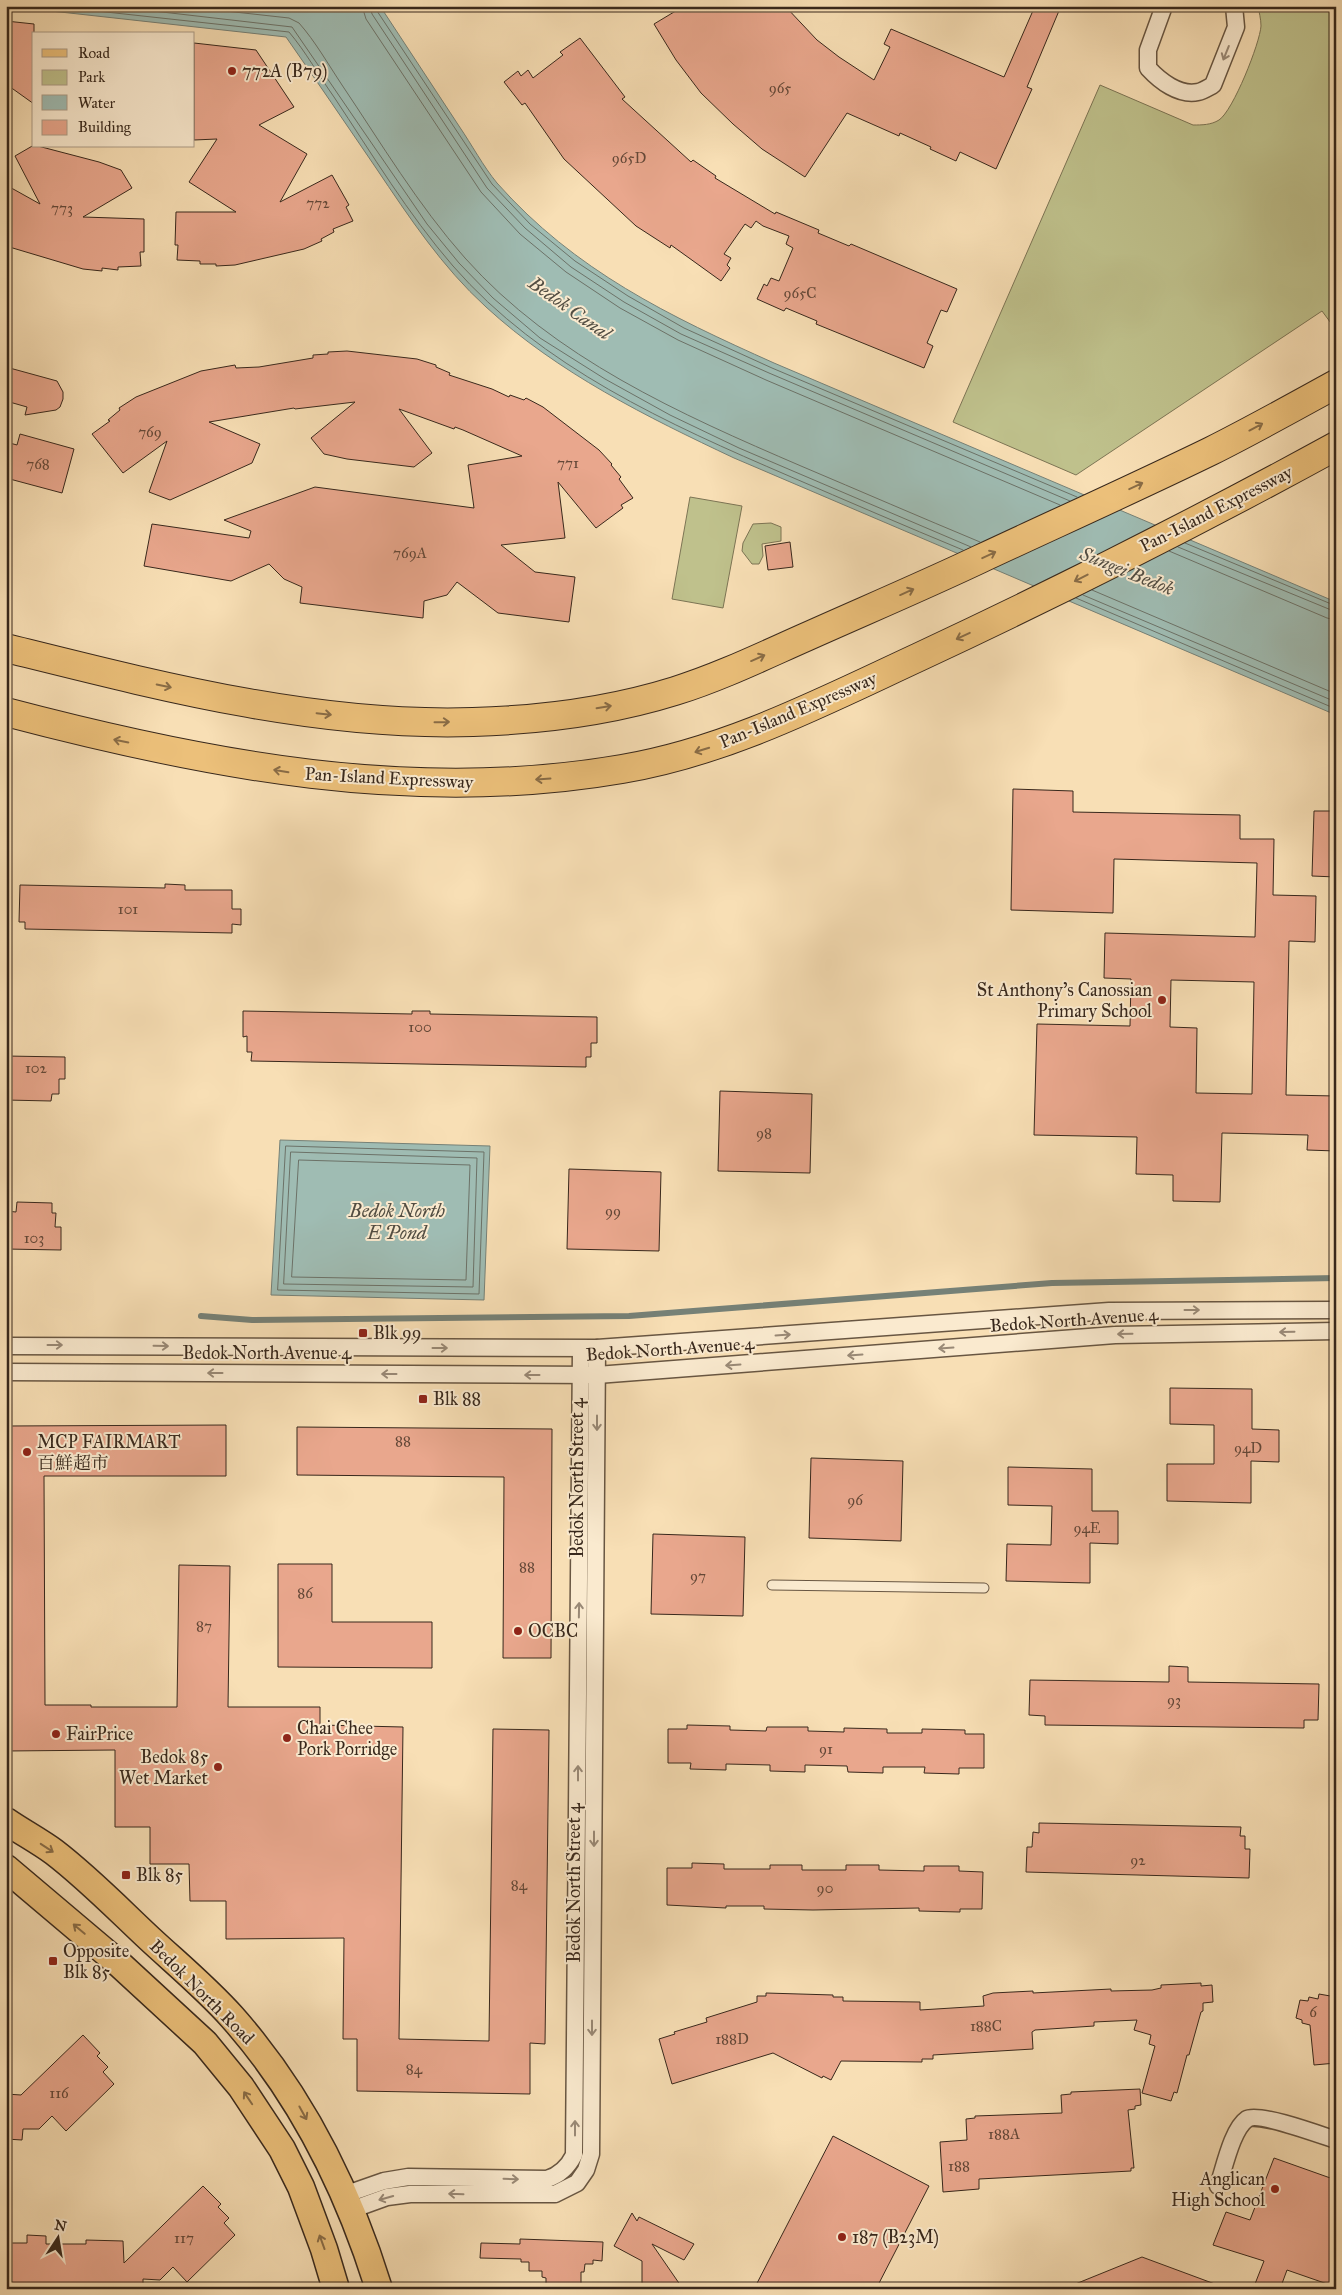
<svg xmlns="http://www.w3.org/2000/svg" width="1342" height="2295" font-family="'IM FELL Great Primer','Noto Serif SC',serif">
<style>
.green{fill:#bfc18c;stroke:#7c7454}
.water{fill:#9fbcb3;stroke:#768177}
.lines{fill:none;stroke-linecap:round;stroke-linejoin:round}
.shore{stroke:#6c7268;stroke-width:1}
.stream{stroke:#768177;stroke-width:6}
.building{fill:#e9a78d;stroke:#38281c;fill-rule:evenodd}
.service-casing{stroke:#685642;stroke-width:11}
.minor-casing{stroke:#685642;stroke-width:19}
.primary-casing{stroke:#38281c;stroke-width:29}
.motorway-casing{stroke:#38281c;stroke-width:30}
.service{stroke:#faeacf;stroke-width:9}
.minor{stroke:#faeacf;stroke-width:16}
.primary{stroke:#ecc07a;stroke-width:26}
.motorway{stroke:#ecc07a;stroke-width:28}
.oneway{stroke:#998976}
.oneway2{stroke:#896c46}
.poi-dot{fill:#8f2418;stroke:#faeacf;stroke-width:2}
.labels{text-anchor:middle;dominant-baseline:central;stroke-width:4;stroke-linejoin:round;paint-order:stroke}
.number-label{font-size:15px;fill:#644838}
.poi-label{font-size:18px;fill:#38281c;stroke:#faeacf;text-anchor:start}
.street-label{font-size:18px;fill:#38281c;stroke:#faeacf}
.water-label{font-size:19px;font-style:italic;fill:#524d42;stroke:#faeacf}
</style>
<rect width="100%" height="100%" fill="#f8dfb5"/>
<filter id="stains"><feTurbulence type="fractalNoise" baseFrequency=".004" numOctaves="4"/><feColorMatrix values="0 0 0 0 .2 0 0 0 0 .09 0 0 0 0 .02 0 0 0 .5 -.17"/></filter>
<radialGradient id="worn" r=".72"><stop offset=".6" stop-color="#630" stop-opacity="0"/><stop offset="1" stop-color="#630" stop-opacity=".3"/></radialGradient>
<g class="green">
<path d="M1258,6h78v324l-14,-19 -246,164 -123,-53 147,-337 93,40c9,0 18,0 26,-5 14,-9 41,-77 42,-94 0,-7 -2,-14 -3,-20z"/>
<polygon points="690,497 742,506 723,608 672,599"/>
<polygon points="771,523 781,527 781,541 762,544 763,556 759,564 752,564 742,551 743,543 753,524"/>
</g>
<g class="water">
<path d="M6,6h374c26,40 53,80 79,120 13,19 24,40 38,57 78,88 172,133 277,180l562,239v113l-602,-257c-87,-41 -176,-85 -248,-151 -44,-40 -77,-90 -110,-139 -30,-44 -60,-88 -90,-131z"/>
<polygon points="280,1140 490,1146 484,1300 271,1295"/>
</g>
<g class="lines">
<g class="shore">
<path d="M51,6l238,26c17,20 30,44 45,65 38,57 74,117 119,169 88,101 215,158 336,210 58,25 116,50 174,74"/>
<polyline points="110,6 292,27 427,224 459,263 493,298 540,338 605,379 670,415 739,448 971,547"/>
<path d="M180,6l109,12 10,5c16,18 29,41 43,62 39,58 76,120 123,173 89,100 215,156 336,208 59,25 119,51 179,76"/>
<polyline points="362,6 366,19 481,192 520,234 566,272 620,308 678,340 766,380 1060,505"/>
<polyline points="370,6 372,14 487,188 525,228 571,267 624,302 681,334 769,373 1070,501"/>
<polyline points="376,6 377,11 492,184 530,224 575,261 628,296 684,328 772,368 1077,497"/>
<polyline points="1185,543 1336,606"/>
<polyline points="1178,547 1336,612"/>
<polyline points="1169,551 1327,618 1336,620"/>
<polyline points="1092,590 1336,694"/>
<polyline points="1083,595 1336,702"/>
<polyline points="1076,598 1336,709"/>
<polygon points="286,1146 484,1152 479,1294 278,1290"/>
<polygon points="291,1152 477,1158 473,1287 284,1284"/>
<polygon points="299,1160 470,1165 466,1280 292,1277"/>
</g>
<polyline class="stream" points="201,1316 252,1320 629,1316 1052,1283 1336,1278"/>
</g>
<g class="building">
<polygon points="684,6 785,6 817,40 839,57 874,80 890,47 884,44 891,29 1004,77 1035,6 1061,6 1027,87 1032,89 996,169 960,152 956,161 930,149 931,147 900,133 899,136 847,113 805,177 762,149 733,124 701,93 676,60 654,24"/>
<polygon points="6,21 34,24 34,104 6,84"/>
<polygon points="580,38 625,97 622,99 691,162 693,160 716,176 715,178 775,214 776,212 819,230 818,233 849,246 851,244 957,289 947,312 941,310 927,343 933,346 924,368 816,324 817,321 786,308 784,311 757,299 764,284 767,286 771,278 779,281 793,248 786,244 789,236 763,226 756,221 751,228 745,224 724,254 731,258 727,265 730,268 721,281 671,245 670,248 636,226 564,159 525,103 522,105 504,82 518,71 521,76 528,70 533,78 563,55 560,52"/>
<polygon points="194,43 256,50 294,107 259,125 307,154 280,202 332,175 349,205 346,207 353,221 333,229 334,232 321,239 322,241 304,249 235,265 216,266 216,264 200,264 200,261 177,260 178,245 175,245 176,212 236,212 189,182 217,139 194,140"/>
<polygon points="34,145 99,162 121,170 132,188 83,217 144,219 144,252 140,252 141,266 118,267 118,270 102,268 102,271 83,269 6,246 6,185 40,204 15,156"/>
<polygon points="347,351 417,359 436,365 436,367 450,373 449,375 492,389 509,397 510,395 524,400 526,398 543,407 599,450 612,464 611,465 621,477 619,479 633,498 621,505 623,508 596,528 558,482 565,538 501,545 535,572 575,577 569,622 498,613 457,582 447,595 424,601 423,618 300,603 302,587 284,579 269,564 231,581 144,566 152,524 249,538 251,531 224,520 315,487 474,508 468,465 522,456 463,430 455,427 454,429 399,409 432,453 414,467 347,459 324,454 311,438 355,402 295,409 294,408 209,422 260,444 252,463 170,500 149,492 167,441 123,473 92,434 110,421 108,420 120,410 119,408 136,397 201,371 235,365 236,368 259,367 313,358 313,355 328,354 328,352"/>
<polygon points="6,367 57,381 63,392 63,399 60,407 56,410 25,415 27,407 6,401"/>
<polygon points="20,434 74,449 62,493 6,478 6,442 17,445"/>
<polygon points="790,542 793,567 768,570 765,546"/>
<path d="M1013,789l60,2v21l167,3v24h34l-1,56 43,1 -1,46 -26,-1 -3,154 50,1v55l-29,-1 1,-15 -86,-2 -2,69 -47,-1v-26l-37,-1 1,-37 -103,-2 3,-111 93,2 1,-47 -27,-1 1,-45 150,4 2,-74 -143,-4 -1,54 -102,-3zM1171,980l83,2 -2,112 -56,-1 1,-65 -27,-1z"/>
<polygon points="1314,811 1336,811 1336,877 1312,876"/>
<polygon points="165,884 185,885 185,890 232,890 232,909 241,909 241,925 232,924 232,933 25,929 25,922 19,922 20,885 165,888"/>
<polygon points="243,1011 412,1014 412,1011 430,1011 430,1014 597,1017 597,1043 591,1043 591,1057 586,1057 586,1067 251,1061 252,1052 247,1052 247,1036 243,1037"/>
<polygon points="6,1056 65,1057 65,1079 59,1079 59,1094 52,1094 51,1101 6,1100"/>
<polygon points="720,1091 812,1094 810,1173 718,1171"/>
<polygon points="569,1169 661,1172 659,1251 567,1249"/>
<polygon points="17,1202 52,1203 52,1213 56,1213 55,1227 61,1227 61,1250 6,1249 6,1211 16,1212"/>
<polygon points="1170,1388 1252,1389 1252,1429 1279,1430 1279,1462 1251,1461 1251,1503 1167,1501 1167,1464 1214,1464 1214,1425 1170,1424"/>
<polygon points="226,1425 226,1476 44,1476 45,1705 91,1705 91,1707 177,1707 179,1565 230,1566 228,1707 320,1707 320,1725 403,1727 399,2039 489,2041 493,1729 549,1730 545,2044 530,2043 530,2094 357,2091 357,2039 343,2039 344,1938 226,1939 226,1901 190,1901 189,1864 150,1864 150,1827 115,1827 115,1750 6,1751 6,1426"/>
<polygon points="297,1427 552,1429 551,1658 503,1658 504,1477 297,1475"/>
<polygon points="811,1458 903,1461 901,1541 809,1538"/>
<polygon points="1008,1467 1092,1469 1092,1511 1118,1511 1118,1544 1090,1543 1090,1583 1006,1581 1007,1544 1051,1545 1052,1506 1008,1505"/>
<polygon points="653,1534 745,1537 743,1616 651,1614"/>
<polygon points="278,1564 332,1564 332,1622 432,1622 432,1668 278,1667"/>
<polygon points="1169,1666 1188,1667 1188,1682 1319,1684 1318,1720 1304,1720 1304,1728 1045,1725 1045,1716 1029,1715 1030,1680 1169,1682"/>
<polygon points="687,1725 730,1726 730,1730 766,1731 767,1727 808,1727 808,1731 844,1732 844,1728 887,1729 887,1733 922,1733 922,1729 965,1730 965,1734 984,1734 984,1768 959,1768 959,1774 924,1773 925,1767 883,1767 883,1773 848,1772 847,1766 805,1765 805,1772 770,1771 770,1765 726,1764 726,1770 690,1769 691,1763 668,1763 668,1729 687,1729"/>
<polygon points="1039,1823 1241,1827 1240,1836 1245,1836 1245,1849 1250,1849 1249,1878 1026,1872 1027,1847 1032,1847 1033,1832 1039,1833"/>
<polygon points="692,1863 724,1864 724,1869 770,1869 770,1865 802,1865 802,1870 846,1870 846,1865 879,1865 879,1870 924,1871 924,1866 959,1866 959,1871 983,1872 982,1909 960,1909 960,1912 919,1911 919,1908 813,1910 764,1909 764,1906 726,1906 726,1908 667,1905 667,1868 692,1868"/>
<polygon points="1201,1983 1201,1986 1212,1985 1213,2002 1203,2003 1203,2011 1201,2012 1189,2055 1187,2055 1177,2093 1174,2092 1171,2101 1142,2093 1155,2046 1149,2044 1151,2035 1134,2030 1137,2020 1094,2022 1094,2026 1035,2030 1032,2032 1033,2049 933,2055 933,2059 922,2059 922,2062 841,2061 831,2080 823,2076 822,2078 773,2053 672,2084 659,2039 675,2034 674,2032 707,2022 706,2018 757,2002 757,1996 766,1996 766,1993 833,1995 833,1997 843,1997 843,2001 920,2002 920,2010 984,2006 983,1996 993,1993 1033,1991 1033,1993 1111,1989 1111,1991 1152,1990 1161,1988 1161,1985"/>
<polygon points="1319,1994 1336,1997 1336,2063 1314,2065 1310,2025 1302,2023 1302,2020 1296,2018 1300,2000 1308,2001 1309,1997 1318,1999"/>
<polygon points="83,2035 100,2053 97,2056 108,2067 103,2072 114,2084 66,2131 52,2116 39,2129 23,2129 22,2140 6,2139 6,2094 21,2095"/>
<polygon points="1140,2089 1141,2105 1135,2106 1135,2109 1128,2110 1134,2168 1131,2168 1131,2171 979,2179 979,2189 943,2192 940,2142 967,2140 966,2119 975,2118 975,2116 1062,2113 1061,2095 1071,2094 1071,2092"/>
<polygon points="833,2136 929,2186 876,2289 754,2289"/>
<polygon points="1274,2158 1336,2180 1336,2287 1287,2270 1280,2289 1253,2289 1264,2261 1213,2245 1226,2212 1250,2220"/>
<polygon points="203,2186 221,2204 218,2207 229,2218 224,2223 235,2235 187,2282 173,2267 160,2280 143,2279 143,2289 6,2289 6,2243 27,2243 27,2235 46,2236 46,2244 86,2244 86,2240 123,2241 124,2263"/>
<polygon points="632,2213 637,2221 639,2217 694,2244 684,2260 652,2244 683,2289 642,2289 642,2261 614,2246"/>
<polygon points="520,2239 603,2242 602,2261 593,2260 593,2264 585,2264 584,2272 581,2272 581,2289 546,2289 546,2278 542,2277 542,2271 529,2271 529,2262 521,2262 521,2259 480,2258 481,2243 520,2244"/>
<polygon points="1142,2257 1223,2287 1222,2289 1063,2289"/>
</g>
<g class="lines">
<g class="service-casing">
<polyline id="service" points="772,1585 984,1588"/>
</g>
<g class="minor-casing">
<g id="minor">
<path d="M1164,6l-16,44v18c12,13 31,28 50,24 5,-1 11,-5 15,-7l23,-58 -2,-21"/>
<polyline points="6,1346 597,1348 1109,1311 1336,1310"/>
<polyline points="6,1372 597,1375 1115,1335 1336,1331"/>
<path d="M1218,2186c6,-17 14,-57 29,-67 11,-7 74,16 89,21"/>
<path d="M344,2195l40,-14 24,-4 139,2c13,-4 21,-12 27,-24l7,-806"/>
<polyline points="351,2210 387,2197 410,2194 555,2194 577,2183 586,2170 591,2154 597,1348"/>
</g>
</g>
<g class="primary-casing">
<g id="primary">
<path d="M6,1821c16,11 33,20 48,31 34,26 65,58 96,87 27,25 57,50 82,78 70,79 116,172 147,272"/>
<polyline points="6,1868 116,1961 205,2043 241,2087 282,2149 301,2187 324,2249 336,2289"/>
</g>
</g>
<g class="motorway-casing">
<g id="motorway">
<path d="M6,648c153,38 309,79 467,74 67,-2 138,-11 202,-31 45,-14 88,-35 131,-54 58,-26 117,-51 174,-78 77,-36 155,-71 231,-108 42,-21 83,-44 125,-67"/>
<path d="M6,712c201,53 408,93 616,57 106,-18 200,-67 297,-112 141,-66 280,-136 417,-211"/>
</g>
</g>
<use href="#service" class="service"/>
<use href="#minor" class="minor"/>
<use href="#primary" class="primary"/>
<use href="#motorway" class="motorway"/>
</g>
<defs><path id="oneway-shaft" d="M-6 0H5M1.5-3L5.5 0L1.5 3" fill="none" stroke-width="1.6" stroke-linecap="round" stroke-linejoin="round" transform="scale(1.25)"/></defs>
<g class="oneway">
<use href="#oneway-shaft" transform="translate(1226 53) rotate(112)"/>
<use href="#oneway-shaft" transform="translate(1192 1310)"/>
<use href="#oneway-shaft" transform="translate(1287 1332) rotate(179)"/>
<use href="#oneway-shaft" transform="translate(1125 1334) rotate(179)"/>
<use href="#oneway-shaft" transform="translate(783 1335) rotate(-4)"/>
<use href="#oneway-shaft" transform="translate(55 1345)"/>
<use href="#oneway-shaft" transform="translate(161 1346) rotate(1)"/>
<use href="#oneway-shaft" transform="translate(440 1348)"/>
<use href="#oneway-shaft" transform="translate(946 1348) rotate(176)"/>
<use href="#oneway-shaft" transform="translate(855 1355) rotate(176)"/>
<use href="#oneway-shaft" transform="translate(733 1365) rotate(176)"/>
<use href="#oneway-shaft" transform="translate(215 1373) rotate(-180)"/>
<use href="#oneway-shaft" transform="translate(389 1374) rotate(-180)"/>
<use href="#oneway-shaft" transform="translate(532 1375) rotate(-180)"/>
<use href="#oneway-shaft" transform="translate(597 1423) rotate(90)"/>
<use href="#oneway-shaft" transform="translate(579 1610) rotate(-89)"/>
<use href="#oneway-shaft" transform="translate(578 1773) rotate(-90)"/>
<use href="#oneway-shaft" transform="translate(594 1839) rotate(90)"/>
<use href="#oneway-shaft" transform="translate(592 2028) rotate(90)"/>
<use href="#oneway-shaft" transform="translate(575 2128) rotate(-90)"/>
<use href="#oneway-shaft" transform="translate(511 2179) rotate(2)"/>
<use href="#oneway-shaft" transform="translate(456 2194) rotate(-178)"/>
<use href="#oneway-shaft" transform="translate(386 2198) rotate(164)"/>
</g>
<g class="oneway2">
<use href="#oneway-shaft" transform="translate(1256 427) rotate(-28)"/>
<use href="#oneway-shaft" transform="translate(1136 486) rotate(-25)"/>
<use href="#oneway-shaft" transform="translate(989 555) rotate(-25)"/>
<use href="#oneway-shaft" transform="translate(1081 578) rotate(153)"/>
<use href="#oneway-shaft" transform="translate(907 592) rotate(-24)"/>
<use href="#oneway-shaft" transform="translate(963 636) rotate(155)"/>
<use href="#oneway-shaft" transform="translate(758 658) rotate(-24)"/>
<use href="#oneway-shaft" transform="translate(164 686) rotate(12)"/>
<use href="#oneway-shaft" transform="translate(604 707) rotate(-9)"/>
<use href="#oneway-shaft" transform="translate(324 714) rotate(6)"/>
<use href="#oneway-shaft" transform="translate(442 722) rotate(-1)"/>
<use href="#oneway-shaft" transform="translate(121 741) rotate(-169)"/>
<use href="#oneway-shaft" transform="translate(702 750) rotate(163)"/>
<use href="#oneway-shaft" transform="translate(281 771) rotate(-171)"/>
<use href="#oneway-shaft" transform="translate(543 779) rotate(176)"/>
<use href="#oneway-shaft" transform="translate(47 1848) rotate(33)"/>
<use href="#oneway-shaft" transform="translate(79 1929) rotate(-140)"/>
<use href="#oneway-shaft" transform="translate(248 2098) rotate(-124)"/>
<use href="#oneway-shaft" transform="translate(303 2113) rotate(61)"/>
<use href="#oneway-shaft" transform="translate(322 2242) rotate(-110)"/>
</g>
<g class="poi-dot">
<circle cx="232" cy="71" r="5"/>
<circle cx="1162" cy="1000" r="5"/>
<rect x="358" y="1328" width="10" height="10" rx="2.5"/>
<rect x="418" y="1394" width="10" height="10" rx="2.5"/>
<circle cx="27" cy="1452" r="5"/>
<circle cx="518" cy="1631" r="5"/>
<circle cx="56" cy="1734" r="5"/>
<circle cx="287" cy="1738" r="5"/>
<circle cx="218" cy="1767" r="5"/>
<rect x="121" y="1870" width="10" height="10" rx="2.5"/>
<rect x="48" y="1956" width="10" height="10" rx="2.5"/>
<circle cx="1275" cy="2189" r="5"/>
<circle cx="842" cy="2237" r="5"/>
</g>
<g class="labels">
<g class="number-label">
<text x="780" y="88">965</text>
<text x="629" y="158">965D</text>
<text x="318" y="203">772</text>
<text x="62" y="208">773</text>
<text x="800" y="293">965C</text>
<text x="150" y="432">769</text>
<text x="568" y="463">771</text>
<text x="38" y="464">768</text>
<text x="410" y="553">769A</text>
<text x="128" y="909">101</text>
<text x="420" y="1027">100</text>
<text x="36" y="1068">102</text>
<text x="764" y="1133">98</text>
<text x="613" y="1211">99</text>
<text x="34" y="1238">103</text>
<text x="403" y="1441">88</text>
<text x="1248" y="1448">94D</text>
<text x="855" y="1500">96</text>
<text x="1087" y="1528">94E</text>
<text x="527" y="1567">88</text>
<text x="698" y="1576">97</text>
<text x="305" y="1593">86</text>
<text x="204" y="1626">87</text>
<text x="1174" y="1700">93</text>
<text x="826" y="1749">91</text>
<text x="1138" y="1860">92</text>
<text x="519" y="1885">84</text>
<text x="825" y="1888">90</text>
<text x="1313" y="2012">6</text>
<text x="986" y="2026">188C</text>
<text x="732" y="2039">188D</text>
<text x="414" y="2069">84</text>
<text x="59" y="2093">116</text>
<text x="1004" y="2134">188A</text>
<text x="959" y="2166">188</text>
<text x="184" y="2238">117</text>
</g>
<g class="poi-label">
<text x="242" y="71">772A (B79)</text>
<text x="1152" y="990" text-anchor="end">St Anthony's Canossian<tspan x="1152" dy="21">Primary School</tspan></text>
<text x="373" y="1333">Blk 99</text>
<text x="433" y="1399">Blk 88</text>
<text x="37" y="1442">MCP FAIRMART<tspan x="37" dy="21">百鮮超市</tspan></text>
<text x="528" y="1631">OCBC</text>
<text x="297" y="1728">Chai Chee<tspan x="297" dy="21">Pork Porridge</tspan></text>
<text x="66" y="1734">FairPrice</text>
<text x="208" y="1757" text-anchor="end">Bedok 85<tspan x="208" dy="21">Wet Market</tspan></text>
<text x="136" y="1875">Blk 85</text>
<text x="63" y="1951">Opposite<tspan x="63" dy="21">Blk 85</tspan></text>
<text x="1265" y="2179" text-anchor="end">Anglican<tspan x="1265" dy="21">High School</tspan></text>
<text x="852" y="2237">187 (B23M)</text>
</g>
<g class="street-label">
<text transform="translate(1216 509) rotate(-27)">Pan-Island Expressway</text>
<text transform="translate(798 710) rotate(-23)">Pan-Island Expressway</text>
<text transform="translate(389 778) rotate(3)">Pan-Island Expressway</text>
<text transform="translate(1074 1320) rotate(-4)">Bedok North Avenue 4</text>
<text transform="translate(670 1349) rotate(-4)">Bedok North Avenue 4</text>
<text x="267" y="1353">Bedok North Avenue 4</text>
<text transform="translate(577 1478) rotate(-90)">Bedok North Street 4</text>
<text transform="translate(574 1883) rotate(-90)">Bedok North Street 4</text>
<text transform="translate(202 1992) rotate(45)">Bedok North Road</text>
</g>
<g class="water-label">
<text transform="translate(570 308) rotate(35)">Bedok Canal</text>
<text transform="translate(1127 571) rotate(22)">Sungei Bedok</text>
<text x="397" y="1210">Bedok North<tspan x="397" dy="22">E Pond</tspan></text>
</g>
</g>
<rect width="1342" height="2295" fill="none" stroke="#f8dfb5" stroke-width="25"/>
<rect x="8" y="8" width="1327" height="2280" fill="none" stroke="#38281c" stroke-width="2.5"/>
<rect x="12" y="12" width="1317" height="2270" fill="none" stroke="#38281c"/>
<rect x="32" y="32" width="162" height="115" fill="#faeacf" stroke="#ac9c87"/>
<rect x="42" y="49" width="25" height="8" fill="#ecc07a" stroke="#ac9c87"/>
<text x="78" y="58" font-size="15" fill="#38281c">Road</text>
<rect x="42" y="70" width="25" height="15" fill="#bfc18c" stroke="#ac9c87"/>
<text x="78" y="82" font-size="15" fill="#38281c">Park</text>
<rect x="42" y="95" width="25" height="15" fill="#9fbcb3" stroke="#ac9c87"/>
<text x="78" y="108" font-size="15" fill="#38281c">Water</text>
<rect x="42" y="120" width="25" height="15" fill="#e9a78d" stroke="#ac9c87"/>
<text x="78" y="132" font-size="15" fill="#38281c">Building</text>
<g transform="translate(58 2238) rotate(12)" stroke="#faeacf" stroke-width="4" paint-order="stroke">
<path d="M0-4L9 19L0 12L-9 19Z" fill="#38281c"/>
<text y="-8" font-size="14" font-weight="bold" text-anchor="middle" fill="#38281c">N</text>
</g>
<rect width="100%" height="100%" filter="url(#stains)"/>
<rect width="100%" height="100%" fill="url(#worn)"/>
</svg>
